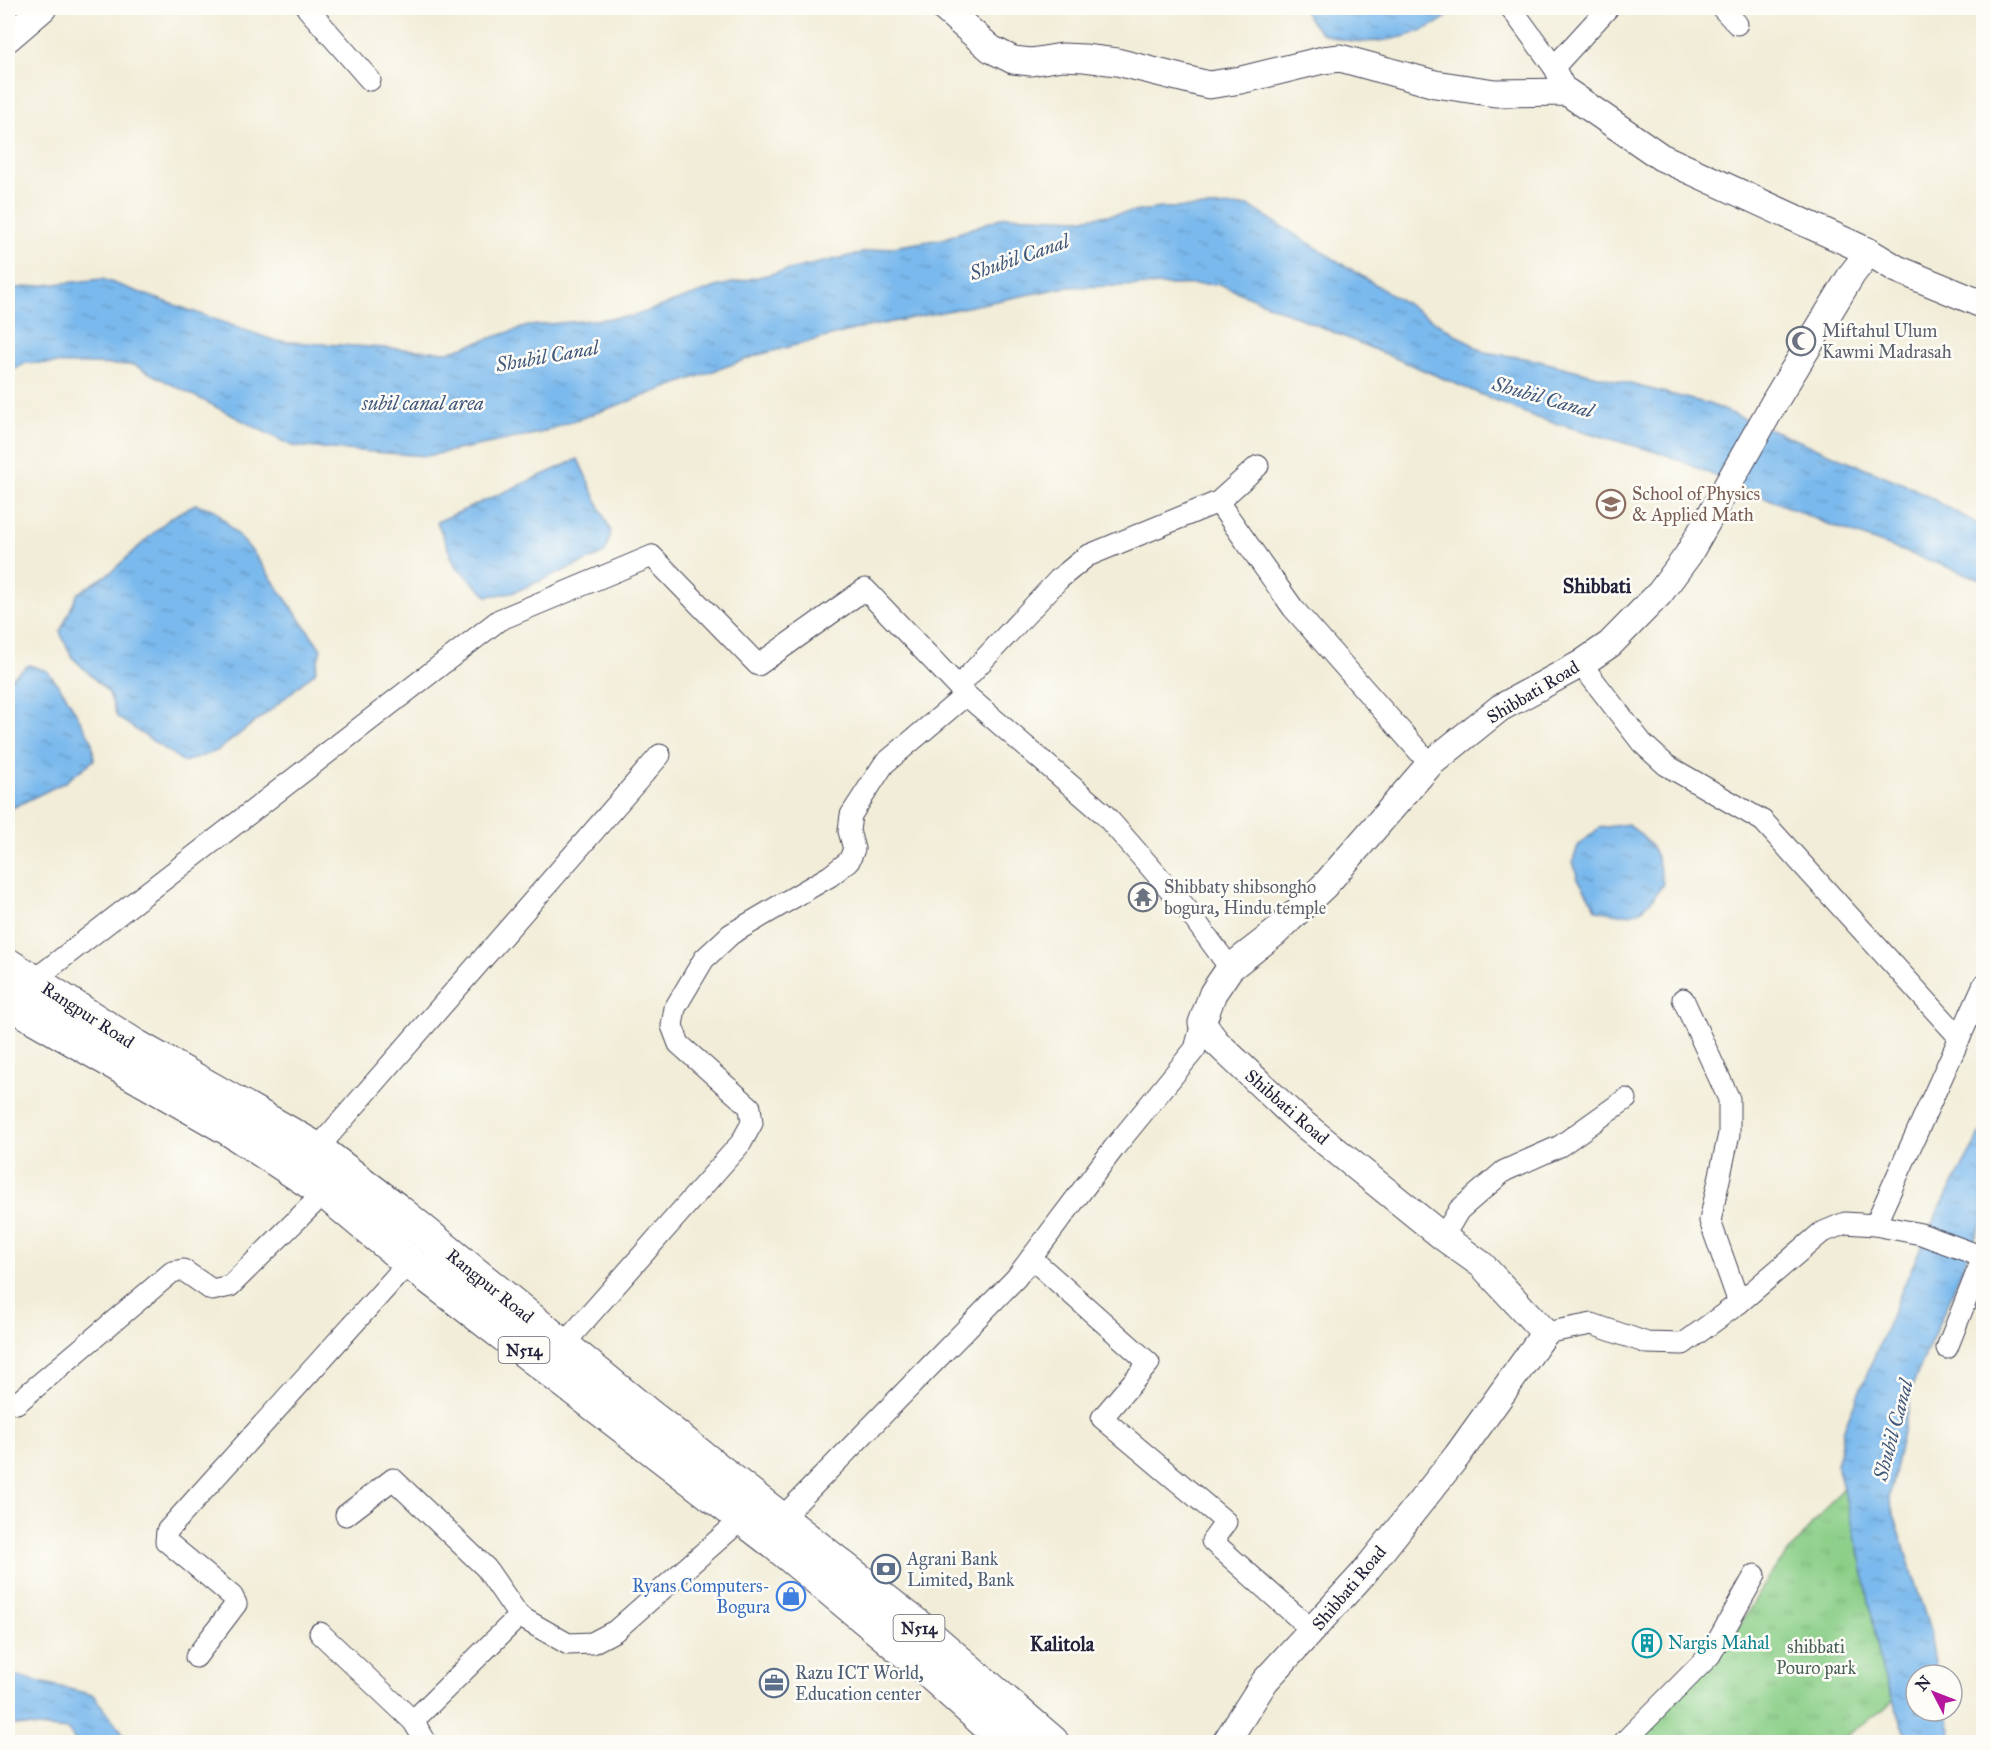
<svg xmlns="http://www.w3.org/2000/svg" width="1991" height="1750" font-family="'IM FELL Great Primer',serif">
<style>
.grass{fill:url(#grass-tufts);stroke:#567862;stroke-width:1.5}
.water{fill:url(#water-ripples);stroke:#4e6e94;stroke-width:1.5}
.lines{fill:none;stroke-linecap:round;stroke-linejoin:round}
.minor-casing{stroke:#414053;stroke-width:23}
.tertiary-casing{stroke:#414053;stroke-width:29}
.trunk-casing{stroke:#414053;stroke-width:35}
.minor{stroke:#fff;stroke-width:21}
.tertiary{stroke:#fff;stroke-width:27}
.trunk{stroke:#fff;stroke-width:33}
.labels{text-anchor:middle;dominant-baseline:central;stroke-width:5;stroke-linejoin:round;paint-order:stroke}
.shield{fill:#fdfcf7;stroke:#646373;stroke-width:1.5}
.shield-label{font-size:16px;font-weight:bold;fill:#22223b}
.worship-label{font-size:18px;fill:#5b616d;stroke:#fdfcf7;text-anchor:start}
.education-label{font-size:18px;fill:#785e54;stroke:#fdfcf7;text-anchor:start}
.street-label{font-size:18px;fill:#22223b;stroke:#fdfcf7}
.service-label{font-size:18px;fill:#4e5e75;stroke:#fdfcf7;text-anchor:start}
.shop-label{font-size:18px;fill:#366cbe;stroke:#fdfcf7;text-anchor:end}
.culture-label{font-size:18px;fill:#0d838f;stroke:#fdfcf7;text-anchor:start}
.park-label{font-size:18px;fill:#475f56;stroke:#fdfcf7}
.water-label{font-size:20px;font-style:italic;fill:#415779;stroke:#fdfcf7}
.neighbourhood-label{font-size:20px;font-weight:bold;fill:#22223b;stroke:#fdfcf7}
</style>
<defs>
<pattern id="grass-tufts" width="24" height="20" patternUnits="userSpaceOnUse" patternTransform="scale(1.5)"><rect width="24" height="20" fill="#8bcf88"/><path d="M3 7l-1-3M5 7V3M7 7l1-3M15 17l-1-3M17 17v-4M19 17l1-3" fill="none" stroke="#78b176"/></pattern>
<pattern id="water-ripples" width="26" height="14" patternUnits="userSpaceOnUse" patternTransform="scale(1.5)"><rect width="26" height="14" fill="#7ab9ed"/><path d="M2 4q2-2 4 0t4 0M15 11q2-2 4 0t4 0" fill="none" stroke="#6496c1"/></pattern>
</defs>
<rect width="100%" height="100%" fill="#fdfcf7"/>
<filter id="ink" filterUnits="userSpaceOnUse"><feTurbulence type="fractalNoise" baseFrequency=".0167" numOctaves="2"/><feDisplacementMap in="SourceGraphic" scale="12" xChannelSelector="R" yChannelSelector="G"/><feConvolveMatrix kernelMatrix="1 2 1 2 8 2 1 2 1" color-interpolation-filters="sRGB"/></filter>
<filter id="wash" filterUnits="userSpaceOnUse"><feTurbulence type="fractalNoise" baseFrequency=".008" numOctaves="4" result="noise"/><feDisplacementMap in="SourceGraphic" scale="24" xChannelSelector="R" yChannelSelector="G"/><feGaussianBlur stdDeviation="1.35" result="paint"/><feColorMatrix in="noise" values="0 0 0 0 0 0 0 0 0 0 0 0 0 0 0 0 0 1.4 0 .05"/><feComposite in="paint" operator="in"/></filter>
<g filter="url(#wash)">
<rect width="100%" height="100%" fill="#f2edd8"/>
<polygon class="grass" points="1849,1480 1908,1685 1884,1709 1837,1742 1643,1742 1634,1732 1733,1637 1769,1576"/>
<g class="water">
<path d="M1302,8h156c-33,30 -93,44 -136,25 -8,-4 -14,-18 -20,-25z"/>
<polygon points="1249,206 1484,352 1531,359 1709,404 1909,486 1983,527 1983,580 1825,523 1667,455 1537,418 1219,284 1066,287 857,329 758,355 540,433 427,456 292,446 134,365 26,363 8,373 8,289 102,279 276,341 448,352 528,326 634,316 719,286 875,250 942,239 1006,216 1079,219 1162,208"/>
<polygon points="578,459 611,532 605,553 512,593 487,596 455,565 437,522"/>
<polygon points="195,504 215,510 252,551 321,649 315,672 272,709 217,751 184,762 117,717 109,693 72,657 60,632 78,593 110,573 170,518"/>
<polygon points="29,665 47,671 65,694 92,741 94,760 65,782 8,810 8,680"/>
<path d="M1628,824c27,22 29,26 35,60 -22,33 -28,34 -66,26l-19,-31 -5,-18 5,-15 21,-18z"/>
<polygon points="1983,1129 1983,1220 1913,1384 1889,1498 1929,1628 1937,1675 1916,1675 1916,1711 1946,1711 1954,1742 1909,1742 1882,1671 1861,1559 1837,1465 1843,1431 1908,1276 1936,1215"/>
<polygon points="8,1674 93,1695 130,1742 76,1742 68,1730 8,1724"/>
</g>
</g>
<g filter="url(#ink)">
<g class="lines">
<g class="minor-casing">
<g id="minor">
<polyline points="307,8 370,80"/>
<polyline points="1511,8 1554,67 1567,92"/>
<polyline points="1722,8 1737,24"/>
<polyline points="1554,67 1608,8"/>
<polyline points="1218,502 1293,608 1430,764"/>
<polyline points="1581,664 1642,743 1666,765 1763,821 1960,1038"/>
<polyline points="959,686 1059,579 1087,556 1218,502 1258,466"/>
<polyline points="34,980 499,620 652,556 758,665 865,589 966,695 1104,814 1186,908 1230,968"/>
<polyline points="1683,999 1729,1099 1729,1134 1710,1221 1739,1303"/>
<polyline points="317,1149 660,755"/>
<polyline points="1875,1225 1984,984"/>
<polyline points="1443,1237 1459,1210 1504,1171 1560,1146 1626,1099"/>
<polyline points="1031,1258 1149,1363 1102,1418 1226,1522 1212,1541 1313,1631"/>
<polyline points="1545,1333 1592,1324 1647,1343 1683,1344 1739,1303 1821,1233 1845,1223 1875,1225 1921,1234 1983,1257 1947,1348"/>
<polyline points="563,1345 741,1143 752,1123 750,1107 679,1044 672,1026 675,1008 704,959 731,934 830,876 849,861 854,849 849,831 851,815 884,764 966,695"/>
<polyline points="17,1403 172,1272 183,1270 212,1290 230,1286 325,1192"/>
<polyline points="346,1515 393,1479 486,1568 519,1616 568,1644 592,1643 615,1631 743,1518"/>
<polyline points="773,1527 1016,1278 1114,1148 1195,1049 1202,1023"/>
<polyline points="320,1633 413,1721 426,1742"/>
<polyline points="196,1657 236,1604 232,1596 166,1541 167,1531 409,1262"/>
<polyline points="413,1721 519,1616"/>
<polyline points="1624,1742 1710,1655 1755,1575"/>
</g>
</g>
<g class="tertiary-casing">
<g id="tertiary">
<polyline points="944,8 991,49 1013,60 1031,62 1062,57 1084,58 1117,62 1209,85 1241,80 1323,60 1340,58 1435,84 1495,93 1567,92 1661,157 1869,252 1897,269 1984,305"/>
<polyline points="8,38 43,8"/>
<polyline points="1226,1742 1265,1681 1363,1574 1457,1456 1545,1333 1482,1265 1443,1237 1296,1118 1216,1042 1202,1023 1213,993 1230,968 1275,933 1325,885 1430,764 1500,708 1581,664 1610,644 1660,593 1688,555 1778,396 1852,274 1869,252"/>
</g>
</g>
<g class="trunk-casing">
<g id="trunk">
<polyline points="8,965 134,1045 317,1149 397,1210 647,1414 915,1624 1052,1742"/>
<polyline points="8,1002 229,1129 325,1192 409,1262 776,1544 925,1668 1007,1742"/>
</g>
</g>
<use href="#minor" class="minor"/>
<use href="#tertiary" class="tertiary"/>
<use href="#trunk" class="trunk"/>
</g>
</g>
<defs>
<g id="mosque-ring" transform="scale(1.5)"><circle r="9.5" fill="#fdfcf7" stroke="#6b7280" stroke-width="1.5"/><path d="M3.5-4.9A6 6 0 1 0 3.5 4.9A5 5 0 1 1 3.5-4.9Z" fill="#6b7280"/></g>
<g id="school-ring" transform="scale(1.5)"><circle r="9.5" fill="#fdfcf7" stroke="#8d6e63" stroke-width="1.5"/><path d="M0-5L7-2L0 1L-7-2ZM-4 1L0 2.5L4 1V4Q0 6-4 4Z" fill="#8d6e63"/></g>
<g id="temple-ring" transform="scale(1.5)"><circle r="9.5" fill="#fdfcf7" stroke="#6b7280" stroke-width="1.5"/><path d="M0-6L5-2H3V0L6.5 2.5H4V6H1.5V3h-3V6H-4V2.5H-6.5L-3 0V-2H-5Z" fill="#6b7280"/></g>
<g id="bank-ring" transform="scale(1.5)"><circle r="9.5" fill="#fdfcf7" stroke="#5c6f8a" stroke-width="1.5"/><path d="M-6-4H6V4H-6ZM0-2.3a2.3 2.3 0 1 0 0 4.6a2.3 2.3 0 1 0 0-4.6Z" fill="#5c6f8a"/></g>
<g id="shop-ring" transform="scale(1.5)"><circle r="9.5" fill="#fdfcf7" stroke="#3f7fe0" stroke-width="1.5"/><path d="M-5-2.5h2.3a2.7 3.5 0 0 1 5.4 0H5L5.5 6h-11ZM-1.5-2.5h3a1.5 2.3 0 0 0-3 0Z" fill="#3f7fe0"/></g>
<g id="building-ring" transform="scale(1.5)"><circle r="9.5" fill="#fdfcf7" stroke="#0f9aa8" stroke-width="1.5"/><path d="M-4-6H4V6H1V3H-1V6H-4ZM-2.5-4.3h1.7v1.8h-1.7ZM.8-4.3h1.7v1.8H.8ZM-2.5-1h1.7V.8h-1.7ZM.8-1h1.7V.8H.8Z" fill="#0f9aa8"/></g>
<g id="office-ring" transform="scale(1.5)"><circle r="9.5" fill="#fdfcf7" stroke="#5c6f8a" stroke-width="1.5"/><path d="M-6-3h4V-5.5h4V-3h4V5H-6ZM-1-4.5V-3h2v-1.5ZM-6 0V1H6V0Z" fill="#5c6f8a"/></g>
</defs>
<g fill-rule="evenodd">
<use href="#mosque-ring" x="1801" y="341"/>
<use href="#school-ring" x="1611" y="504"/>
<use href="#temple-ring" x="1143" y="897"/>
<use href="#bank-ring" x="886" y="1569"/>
<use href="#shop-ring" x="791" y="1596"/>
<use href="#building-ring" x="1647" y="1643"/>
<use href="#office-ring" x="774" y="1683"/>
</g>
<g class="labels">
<g class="shield">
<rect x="498.5" y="1337" width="51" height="26" rx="4.5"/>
<rect x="893.5" y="1615" width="51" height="26" rx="4.5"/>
</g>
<g class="shield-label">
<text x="524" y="1350">N514</text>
<text x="919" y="1628">N514</text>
</g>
<g class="worship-label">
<text x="1822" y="331">Miftahul Ulum<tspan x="1822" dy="21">Kawmi Madrasah</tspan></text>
<text x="1164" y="887">Shibbaty shibsongho<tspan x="1164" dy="21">bogura, Hindu temple</tspan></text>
</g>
<g class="education-label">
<text x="1632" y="494">School of Physics<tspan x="1632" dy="21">&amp; Applied Math</tspan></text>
</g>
<g class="street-label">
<text transform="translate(1533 692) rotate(-31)">Shibbati Road</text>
<text transform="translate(88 1015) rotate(33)">Rangpur Road</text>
<text transform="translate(1287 1107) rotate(41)">Shibbati Road</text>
<text transform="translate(490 1286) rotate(39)">Rangpur Road</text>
<text transform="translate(1349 1588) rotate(-50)">Shibbati Road</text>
</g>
<g class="service-label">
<text x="907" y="1559">Agrani Bank<tspan x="907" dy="21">Limited, Bank</tspan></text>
<text x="795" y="1673">Razu ICT World,<tspan x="795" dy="21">Education center</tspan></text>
</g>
<g class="shop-label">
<text x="770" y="1586">Ryans Computers-<tspan x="770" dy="21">Bogura</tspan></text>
</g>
<g class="culture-label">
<text x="1668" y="1643">Nargis Mahal</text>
</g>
<g class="park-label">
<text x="1816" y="1647">shibbati<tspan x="1816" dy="21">Pouro park</tspan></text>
</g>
<g class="water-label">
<text transform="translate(1019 257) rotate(-19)">Shubil Canal</text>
<text transform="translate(547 356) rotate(-10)">Shubil Canal</text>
<text transform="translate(1543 397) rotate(16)">Shubil Canal</text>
<text x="423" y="403">subil canal area</text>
<text transform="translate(1893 1430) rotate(-75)">Shubil Canal</text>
</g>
<g class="neighbourhood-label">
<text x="1597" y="586">Shibbati</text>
<text x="1062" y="1644">Kalitola</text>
</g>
</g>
<rect width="1991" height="1750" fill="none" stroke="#fdfcf7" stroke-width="30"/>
<g transform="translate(1934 1693) rotate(312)"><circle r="28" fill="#fdfcf7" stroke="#a5a5ac" stroke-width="1.5"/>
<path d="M0-4.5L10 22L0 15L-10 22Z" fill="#b5179e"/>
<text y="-9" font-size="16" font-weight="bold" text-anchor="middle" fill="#22223b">N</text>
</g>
</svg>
